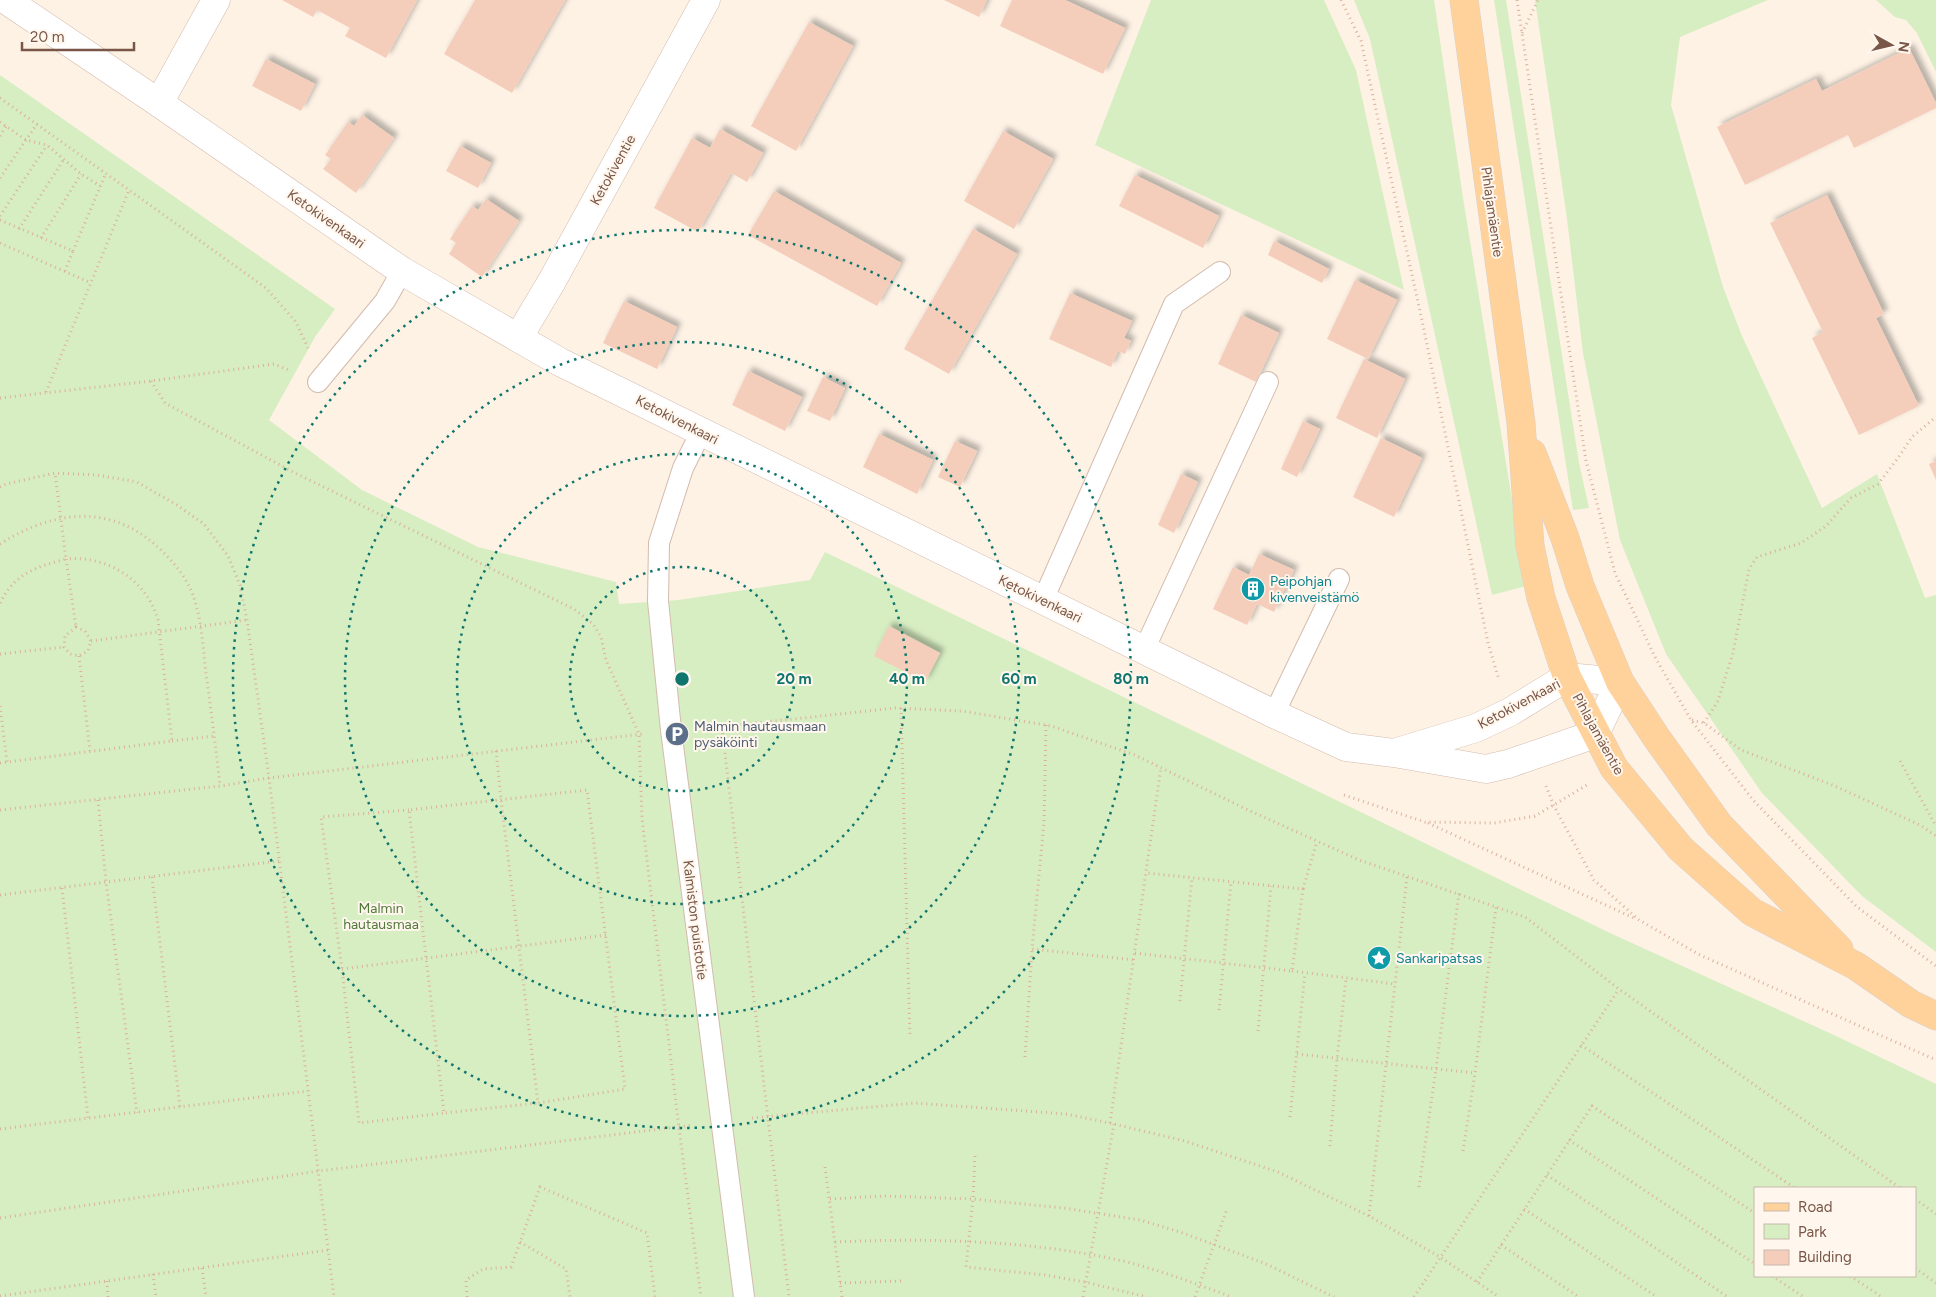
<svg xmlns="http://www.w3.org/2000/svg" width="1936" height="1297" font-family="Figtree,sans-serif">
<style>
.green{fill:#d7edc2;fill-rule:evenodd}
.building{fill:#f5cebb;filter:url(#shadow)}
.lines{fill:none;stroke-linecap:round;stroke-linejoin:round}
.service-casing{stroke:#d3bbad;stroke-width:22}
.minor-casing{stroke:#d3bbad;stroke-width:29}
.primary-casing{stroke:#d9d0cc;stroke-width:29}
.path{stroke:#dbb19d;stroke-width:3;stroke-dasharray:1 4;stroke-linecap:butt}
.service{stroke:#fff;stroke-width:20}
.minor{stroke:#fff;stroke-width:28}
.primary{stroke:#ffd29b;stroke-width:28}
.ring{fill:none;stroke:#0f766e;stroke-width:2.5;stroke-dasharray:2.5 5}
.labels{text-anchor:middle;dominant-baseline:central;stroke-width:4;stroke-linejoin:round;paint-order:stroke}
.street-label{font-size:14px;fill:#795648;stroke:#fff7ed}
.culture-label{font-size:14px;fill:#0d838f;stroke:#fff7ed;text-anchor:start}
.service-label{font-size:14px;fill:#4e5e75;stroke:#fff7ed;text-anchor:start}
.park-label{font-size:14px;fill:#537a3c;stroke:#fff7ed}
.centre{fill:#0f766e;stroke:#fff7ed;stroke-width:2.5}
.ring-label{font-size:15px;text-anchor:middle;font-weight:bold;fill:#0f766e;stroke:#fff7ed;stroke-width:4;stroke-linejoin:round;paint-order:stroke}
</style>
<defs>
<filter id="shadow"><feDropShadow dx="4.5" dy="-4.5" stdDeviation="2.5" flood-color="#0004"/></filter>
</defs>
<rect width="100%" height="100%" fill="#fef2e5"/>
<g class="green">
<polygon points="1151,0 1324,0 1356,70 1404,290 1095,145"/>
<polygon points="1354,0 1434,0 1463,198 1526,586 1492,595 1370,39"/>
<polygon points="1494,0 1506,0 1579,463 1589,508 1573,510"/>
<polygon points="1535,0 1768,0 1680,37 1671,105 1723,287 1742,336 1822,508 1877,474 1925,598 1936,595 1936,952 1862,896 1762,793 1666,654 1620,540 1583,353 1567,219"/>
<polygon points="1876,0 1936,0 1936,72 1917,33 1906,20 1895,17"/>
<path d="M0,75l335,234 -20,28 -46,83 93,70 116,57 138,35 3,22 60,-4 131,-20 15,-28 785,381 224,102 102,49v213h-1936zM1755,1188h160v88h-160z"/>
</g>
<g class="building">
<polygon points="282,0 417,0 386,58 345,36 350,28 317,10 313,17"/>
<polygon points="475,0 565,0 512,93 444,54"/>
<polygon points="944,0 987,0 979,17"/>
<polygon points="1012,0 1065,0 1125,28 1103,74 1000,26"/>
<polygon points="809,22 853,46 796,151 751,126"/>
<polygon points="1909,48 1936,103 1936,108 1854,148 1848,135 1745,185 1717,127 1816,79 1822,91"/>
<polygon points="266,59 315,84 301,111 252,86"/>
<polygon points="362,115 394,138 356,193 323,169 331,159 325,155 348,122 354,126"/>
<polygon points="720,129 763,153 747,182 731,173 698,232 654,208 692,138 710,148"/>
<polygon points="1003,131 1053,159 1014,229 964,201"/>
<polygon points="460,146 491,163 478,188 446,171"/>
<polygon points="1135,175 1219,216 1203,248 1119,206"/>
<polygon points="774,191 901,263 877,306 748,235"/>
<polygon points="1827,195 1884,314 1876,318 1919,406 1859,435 1812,338 1823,332 1770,223"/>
<polygon points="486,199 519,221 482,277 449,254 456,243 450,239 472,206 478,210"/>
<polygon points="973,229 1017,254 949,374 904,349"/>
<polygon points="1274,241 1329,269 1322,283 1268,255"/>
<polygon points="1355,280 1397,300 1368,359 1327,339"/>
<polygon points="1070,293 1132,321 1124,338 1131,341 1125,354 1118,351 1111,367 1049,339"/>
<polygon points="624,301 677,327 657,369 603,343"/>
<polygon points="1241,315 1279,333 1256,382 1218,364"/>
<polygon points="1364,359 1405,379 1377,438 1336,418"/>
<polygon points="748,371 802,397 785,431 732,405"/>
<polygon points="823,377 845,388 830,421 807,411"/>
<polygon points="1303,421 1320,429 1297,477 1281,469"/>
<polygon points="879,434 933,460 917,494 863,467"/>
<polygon points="1381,438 1422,458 1394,517 1353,497"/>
<polygon points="955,441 977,451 960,487 938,477"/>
<polygon points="1936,461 1936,480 1929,464"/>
<polygon points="1181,474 1198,482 1174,533 1158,525"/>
<polygon points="1259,554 1294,570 1274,612 1257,604 1247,625 1213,609 1233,567 1249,575"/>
<polygon points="889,626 940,653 925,682 874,656"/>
</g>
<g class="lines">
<g class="service-casing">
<g id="service">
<polyline points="318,382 385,301 402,271"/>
<polyline points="701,432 683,468 659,543 658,601 671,730 744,1297"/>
<polyline points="1043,600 1174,304 1220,272"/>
<polyline points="1144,650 1268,382"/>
<polyline points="1274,714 1339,579"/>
</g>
</g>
<g class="minor-casing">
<g id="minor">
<polyline points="6,0 159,103 373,251 402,271 560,362 1274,714 1346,747 1394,753 1486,769 1508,764 1595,734 1620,682 1567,677 1510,712 1476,728 1394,753"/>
<polyline points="159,103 216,0"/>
<polyline points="518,338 552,281 706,0"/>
</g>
</g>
<g class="primary-casing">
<g id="primary">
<polyline points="1464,0 1521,423 1530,546 1541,598 1567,677 1614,768 1681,849 1752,912 1856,966 1911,1004 1936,1016"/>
<polyline points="1532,453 1565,538 1580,586 1620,682 1656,737 1719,825 1839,949"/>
</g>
</g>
<g class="path">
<polyline points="1341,0 1361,41 1423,325 1488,643 1499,680"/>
<polyline points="1517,0 1586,461 1615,573 1655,657 1691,720 1753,800 1857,907 1936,966"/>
<polyline points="1522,33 1538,0"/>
<polyline points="0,98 129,190"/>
<polyline points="0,122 26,140 47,145 81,174 100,186"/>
<polyline points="0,136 6,126"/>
<polyline points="0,178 37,124"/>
<polyline points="0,216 47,145"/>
<polyline points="0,220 73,251 65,271"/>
<polyline points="19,229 64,159"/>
<polyline points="41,238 81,174"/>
<polyline points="0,243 91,283"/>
<polyline points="73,251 106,173"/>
<polyline points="151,381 165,403 295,473 574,609 593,624 601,637 606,660 639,734 642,818 679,1128 701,1297"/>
<polyline points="46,392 129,190 266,288 296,322 308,348"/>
<polyline points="0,398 151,381 274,364 291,371"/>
<polyline points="0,487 6,484 55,473 97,475 137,482 177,505 204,524 228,556 240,585 247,620 269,778 334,1297"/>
<path d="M0,544c57,-36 116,-41 165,10 12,12 24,28 29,44 8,24 9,50 12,75 5,38 10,75 14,113"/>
<path d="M0,603c15,-30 36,-36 66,-44l-11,-86"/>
<polygon points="76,627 85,631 91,641 88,651 79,656 70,654 64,647 65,636"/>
<polyline points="91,641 247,620"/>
<polyline points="0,654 64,647"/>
<polyline points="79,656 90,751"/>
<polyline points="0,706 7,762"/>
<polyline points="901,708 910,1038"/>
<polyline points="1692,720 1704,723 1741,750 1835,786 1920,825 1936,836"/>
<polyline points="1704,723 1718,701 1733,653 1749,569 1757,557 1801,543 1826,526 1851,498 1878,484 1898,458 1912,437 1936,417"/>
<polyline points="1046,725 1044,823 1032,949 1135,960"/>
<polyline points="722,728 789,1297"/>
<polyline points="701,729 895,708 962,711 1051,726 1135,755 1246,809 1359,860 1525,917 1619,989 1900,1188"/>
<polyline points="172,741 214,736"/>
<polyline points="496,751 501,799 538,1103 625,1089 587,790 409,810 444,1113 538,1103"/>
<polyline points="1900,761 1936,826"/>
<path d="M0,763l172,-22 -14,-121c-11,-40 -51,-65 -92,-61l10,68"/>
<polyline points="1546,786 1554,806 1594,880 1639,920 1700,955 1936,1060"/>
<polyline points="1344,795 1425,822 1494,823 1535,816 1587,785"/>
<polyline points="98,800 106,882 137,1113"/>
<polyline points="0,810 220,786 269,778 642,734"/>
<polyline points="409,810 321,817 342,969 359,1123 444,1113"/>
<polyline points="1428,823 1636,919"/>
<polyline points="152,877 180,1107"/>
<polyline points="62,888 88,1118"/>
<polyline points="1303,889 1317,841"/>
<polyline points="0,895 279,861"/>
<polyline points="1135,953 1292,971 1303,889 1146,873"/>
<polyline points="342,969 606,935"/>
<polyline points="1292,971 1395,984"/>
<polyline points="1180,1001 1192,878"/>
<polyline points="1219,1010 1231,882"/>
<polyline points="1258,1031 1271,886"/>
<polyline points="1581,1045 1795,1188"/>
<polyline points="1297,1054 1475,1073 1496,907"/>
<polyline points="1025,1057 1032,949"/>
<polyline points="1290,1117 1305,973"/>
<polyline points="752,1118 915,1103 1066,1114 1114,1124 1185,1141 1278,1172 1369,1216 1440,1257 1499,1297"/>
<polyline points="1110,1123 1161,767"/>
<polyline points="0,1129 308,1091"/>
<polyline points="1569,1140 1755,1264"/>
<polyline points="1330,1146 1337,1059 1346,978"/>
<polyline points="1463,1151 1475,1073"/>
<polyline points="975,1156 973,1199 966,1267 1045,1275 1085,1282 1147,1297"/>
<polyline points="825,1167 842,1297"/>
<polyline points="1547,1175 1728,1297"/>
<polyline points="1419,1187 1436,1069 1459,893"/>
<polyline points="830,1199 884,1196 973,1199 1064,1208 1140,1220 1180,1232 1264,1263 1334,1297"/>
<polyline points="1915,1199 1936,1214"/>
<polyline points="1524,1209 1657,1297"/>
<polyline points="1369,1216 1407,877"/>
<polyline points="0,1218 319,1171 693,1125"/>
<polyline points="520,1242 566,1269 570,1297"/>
<path d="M835,1242c96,-4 194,-2 288,19 37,9 73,23 109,36"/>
<polyline points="1501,1245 1579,1297"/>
<polyline points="202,1268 206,1297"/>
<polyline points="1915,1268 1936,1283"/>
<polyline points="153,1274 156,1297"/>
<polyline points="1772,1276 1804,1297"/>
<polyline points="1850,1276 1882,1297"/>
<polyline points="107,1281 108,1297"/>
<polyline points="1477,1282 1592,1106 1755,1213"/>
<polyline points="840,1283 902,1281"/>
<polyline points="0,1296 328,1250"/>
<polyline points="467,1297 466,1280 483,1269 511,1267 540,1187 647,1233 655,1297"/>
<polyline points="1083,1297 1114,1124"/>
<polyline points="1195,1297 1227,1209"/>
<polyline points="1414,1297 1619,989"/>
</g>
<use href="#service" class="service"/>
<use href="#minor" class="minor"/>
<use href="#primary" class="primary"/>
</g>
<g class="ring">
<circle cx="682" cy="679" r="112"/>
<circle cx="682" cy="679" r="225"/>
<circle cx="682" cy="679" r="337"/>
<circle cx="682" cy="679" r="449"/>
</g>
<defs>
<g id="building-disc" transform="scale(1.25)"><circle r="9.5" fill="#0f9aa8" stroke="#fff7ed"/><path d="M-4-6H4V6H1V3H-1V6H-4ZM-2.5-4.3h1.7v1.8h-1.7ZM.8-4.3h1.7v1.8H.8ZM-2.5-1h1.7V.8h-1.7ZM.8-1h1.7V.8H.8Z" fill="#fff"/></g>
<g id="parking-disc" transform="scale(1.25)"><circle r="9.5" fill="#5c6f8a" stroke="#fff7ed"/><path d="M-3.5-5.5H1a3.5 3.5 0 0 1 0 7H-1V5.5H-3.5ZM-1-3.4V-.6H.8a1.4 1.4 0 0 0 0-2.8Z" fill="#fff"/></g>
<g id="sight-disc" transform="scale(1.25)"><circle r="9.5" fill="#0f9aa8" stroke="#fff7ed"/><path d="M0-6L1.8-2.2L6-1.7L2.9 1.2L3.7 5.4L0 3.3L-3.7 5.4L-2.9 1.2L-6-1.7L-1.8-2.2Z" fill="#fff"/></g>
</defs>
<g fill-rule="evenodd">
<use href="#building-disc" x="1253" y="589"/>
<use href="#parking-disc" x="677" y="734"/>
<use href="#sight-disc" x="1379" y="958"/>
</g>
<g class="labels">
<g class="street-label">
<text transform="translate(613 170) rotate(-61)">Ketokiventie</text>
<text transform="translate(1492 212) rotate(82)">Pihlajamäentie</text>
<text transform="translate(326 219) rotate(35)">Ketokivenkaari</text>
<text transform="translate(677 420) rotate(27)">Ketokivenkaari</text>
<text transform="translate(1040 599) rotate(26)">Ketokivenkaari</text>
<text transform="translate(1519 704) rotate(-28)">Ketokivenkaari</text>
<text transform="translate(1598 734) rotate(61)">Pihlajamäentie</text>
<text transform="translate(695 920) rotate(83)">Kalmiston puistotie</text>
</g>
<g class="culture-label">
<text x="1270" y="581">Peipohjan<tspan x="1270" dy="16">kivenveistämö</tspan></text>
<text x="1396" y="958">Sankaripatsas</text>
</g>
<g class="service-label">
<text x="694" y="726">Malmin hautausmaan<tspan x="694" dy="16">pysäköinti</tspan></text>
</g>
<g class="park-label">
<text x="381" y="908">Malmin<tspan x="381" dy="16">hautausmaa</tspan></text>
</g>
</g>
<circle cx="682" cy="679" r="8" class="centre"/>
<g class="ring-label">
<text x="794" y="684">20 m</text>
<text x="907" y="684">40 m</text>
<text x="1019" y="684">60 m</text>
<text x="1131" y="684">80 m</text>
</g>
<rect x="1754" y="1187" width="162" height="90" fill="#fff7ed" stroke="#c9b7ab"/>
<rect x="1764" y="1203" width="25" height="8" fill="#ffd29b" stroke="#c9b7ab"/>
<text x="1798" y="1212" font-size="15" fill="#795648">Road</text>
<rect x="1764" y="1224" width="25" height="15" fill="#d7edc2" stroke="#c9b7ab"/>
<text x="1798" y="1237" font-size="15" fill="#795648">Park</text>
<rect x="1764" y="1250" width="25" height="15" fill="#f5cebb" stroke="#c9b7ab"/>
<text x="1798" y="1262" font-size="15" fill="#795648">Building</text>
<g transform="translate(1891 45) rotate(98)" stroke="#fff7ed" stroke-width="4" paint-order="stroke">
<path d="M0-4L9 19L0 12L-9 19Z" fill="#795648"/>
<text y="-8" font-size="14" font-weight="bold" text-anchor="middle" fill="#795648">N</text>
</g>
<path d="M22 42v8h112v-8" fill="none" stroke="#795648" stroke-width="2.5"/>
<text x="30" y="42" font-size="15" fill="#795648" stroke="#fff7ed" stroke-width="4" paint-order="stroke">20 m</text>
</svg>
